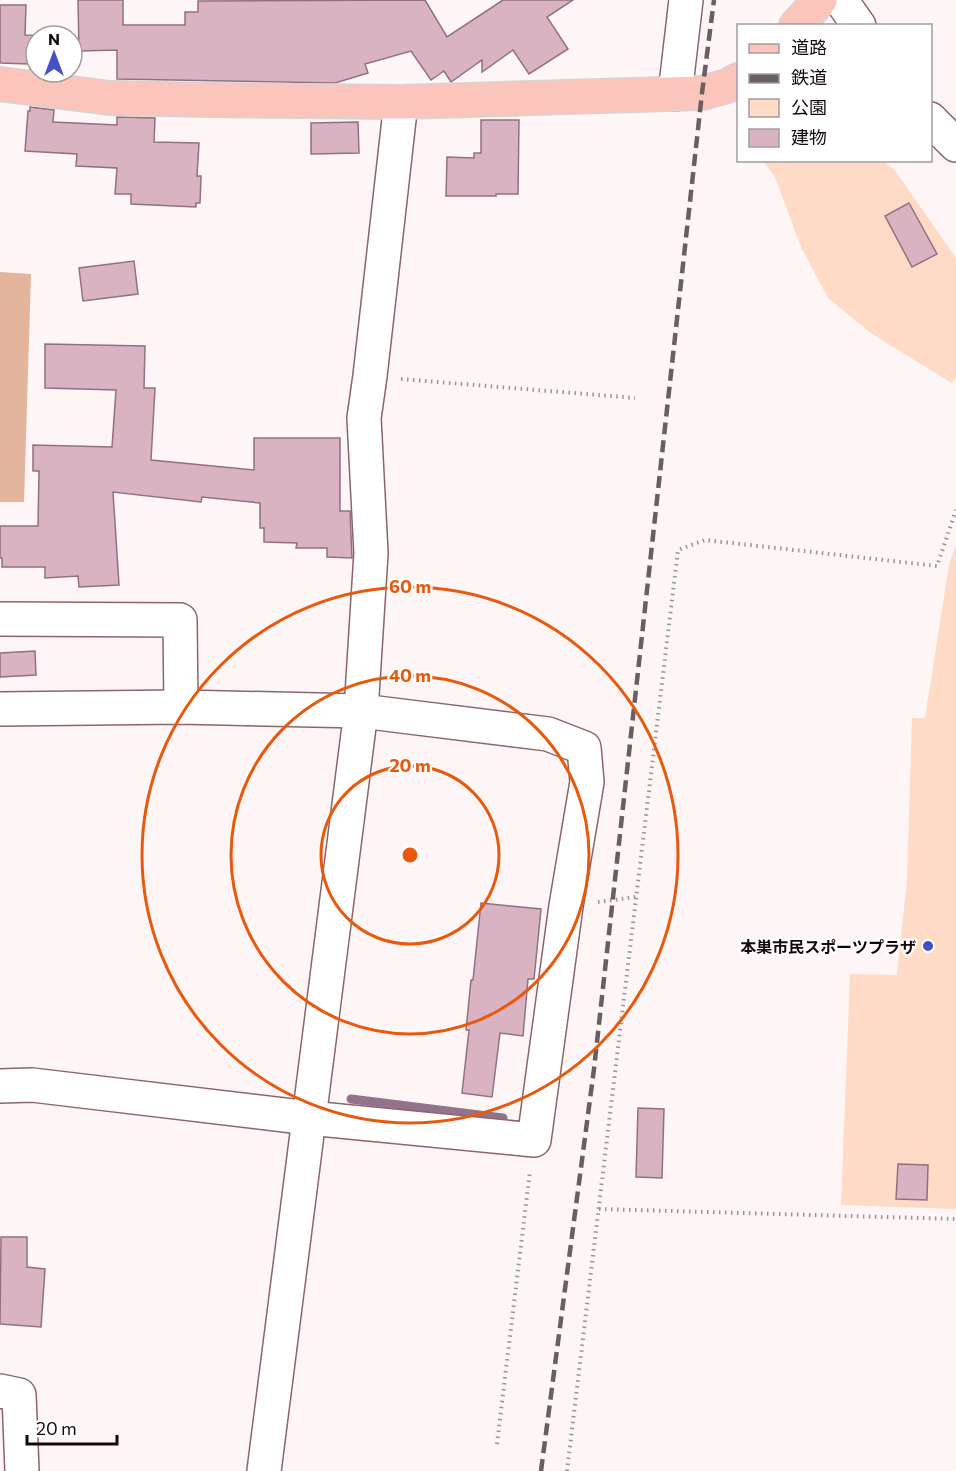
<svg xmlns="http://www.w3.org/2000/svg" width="956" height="1471" font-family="Commissioner,'Noto Sans JP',sans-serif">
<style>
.green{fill:#ffdac7}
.forest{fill:#e3b59c}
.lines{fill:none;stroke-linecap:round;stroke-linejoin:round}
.stream{stroke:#93738a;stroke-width:9}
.building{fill:#dab3c3;stroke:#93707f;stroke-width:1.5}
.minor-casing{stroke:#8c656a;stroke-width:36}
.major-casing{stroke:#d5d3d3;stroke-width:36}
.path{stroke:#9d9293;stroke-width:4;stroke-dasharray:1.5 4.5;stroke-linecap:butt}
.minor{stroke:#fff;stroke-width:33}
.major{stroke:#fbc5bc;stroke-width:33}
.rail{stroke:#6a5e60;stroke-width:4.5;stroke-dasharray:12 6;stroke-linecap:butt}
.ring{fill:none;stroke:#e8590c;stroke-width:3}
.poi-dot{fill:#4550c4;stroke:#fff;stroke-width:2}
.labels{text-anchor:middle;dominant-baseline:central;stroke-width:4.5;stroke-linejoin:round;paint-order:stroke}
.poi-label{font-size:16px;font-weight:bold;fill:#16080a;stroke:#fff;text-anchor:end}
.centre{fill:#e8590c;stroke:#fff;stroke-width:3}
.ring-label{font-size:18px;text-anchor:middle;font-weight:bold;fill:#e8590c;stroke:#fff;stroke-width:4.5;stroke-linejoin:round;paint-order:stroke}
</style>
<rect width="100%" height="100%" fill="#fef5f6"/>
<g class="green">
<polygon points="763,161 883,161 894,169 956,258 956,377 952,383 872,334 828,298 801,247 775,177"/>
<polygon points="956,545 956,1209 841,1205 850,974 897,975 907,880 912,718 925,718 949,565"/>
</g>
<polygon class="forest" points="0,272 31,274 24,502 0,502"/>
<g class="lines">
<polyline class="stream" points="351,1099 503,1118"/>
</g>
<g class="building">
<polygon points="78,0 123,0 123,25 185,25 185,12 198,12 198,1 425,0 447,37 503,0 573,0 547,17 568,49 529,74 513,50 482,72 482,60 451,82 444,71 431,80 411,51 365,64 368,73 335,83 117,79 117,50 79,51"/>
<polygon points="0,5 26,5 25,35 61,36 36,36 36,70 30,69 30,64 0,63"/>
<polygon points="30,107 54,110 53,122 117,125 117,117 155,118 154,142 199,143 197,176 201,176 200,203 196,203 196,207 131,204 131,194 115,194 117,168 76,166 77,154 25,151 28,111 30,111"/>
<polygon points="481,120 519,120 518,194 496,194 496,196 446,196 447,157 474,158 474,153 481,153"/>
<polygon points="358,122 359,153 311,154 311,123"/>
<polygon points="909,203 937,254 912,267 885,216"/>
<polygon points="134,261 138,294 83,301 79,268"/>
<polygon points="45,344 145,346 144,388 155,388 151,460 254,470 254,438 340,438 340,511 350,511 352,558 327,557 327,548 296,548 297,543 264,542 264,528 260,528 260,503 202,497 201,502 113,492 119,585 79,587 78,576 45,578 45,567 2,567 2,558 0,558 0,526 38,526 39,471 33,471 33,445 112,447 116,390 45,388"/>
<polygon points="35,651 36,675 0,677 0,653"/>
<polygon points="481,903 541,909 534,979 528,979 523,1036 500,1033 492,1097 462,1093 469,1030 466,1030 471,980 473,980"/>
<polygon points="638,1108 664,1109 662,1178 636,1177"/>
<polygon points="898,1164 928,1165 927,1200 896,1199"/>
<polygon points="1,1237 27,1237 27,1267 45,1269 41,1327 0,1324"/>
</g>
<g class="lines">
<g class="minor-casing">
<g id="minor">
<polyline points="841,0 859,26"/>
<polyline points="675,94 686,0"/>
<polyline points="930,119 956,145"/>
<polyline points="0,619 180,620 181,707"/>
<polyline points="0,709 181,707 361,711 548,734 584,748 587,782 566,906 534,1140 309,1118 32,1085 0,1086"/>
<polyline points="0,1391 19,1395 22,1471"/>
<polyline points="264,1471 361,711 371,553 364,418 370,376 401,102"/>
</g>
</g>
<g class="major-casing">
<g id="major">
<polyline points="796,26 820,0"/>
<polyline points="0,84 110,98 211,100 401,102 702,93 727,86 738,80"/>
</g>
</g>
<g class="path">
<polyline points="401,379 635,398"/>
<polyline points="598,902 636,897"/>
<polyline points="599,1209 956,1219"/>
<polyline points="497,1444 530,1171"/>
<polyline points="567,1471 678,550 705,540 937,566 956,510"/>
</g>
<use href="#minor" class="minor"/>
<use href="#major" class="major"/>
<polyline class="rail" points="541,1471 594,1069 702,93 714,0"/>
</g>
<g class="ring">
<circle cx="410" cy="855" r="89"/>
<circle cx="410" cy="855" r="179"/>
<circle cx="410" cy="855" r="268"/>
</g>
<circle class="poi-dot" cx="928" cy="946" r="6"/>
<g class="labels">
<g class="poi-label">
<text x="916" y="946">本巣市民スポーツプラザ</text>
</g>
</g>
<circle cx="410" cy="855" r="9" class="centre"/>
<g class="ring-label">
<text x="410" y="593">60 m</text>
<text x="410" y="682">40 m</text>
<text x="410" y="772">20 m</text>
</g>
<rect x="737" y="24" width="195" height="138" fill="#ffffff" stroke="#a29c9d" stroke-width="1.5"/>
<rect x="749" y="44" width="30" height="9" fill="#fbc5bc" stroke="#a29c9d" stroke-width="1.5"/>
<text x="791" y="54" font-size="18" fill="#16080a">道路</text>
<rect x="749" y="74" width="30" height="9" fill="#6a5e60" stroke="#a29c9d" stroke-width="1.5"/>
<text x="791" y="84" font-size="18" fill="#16080a">鉄道</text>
<rect x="749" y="99" width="30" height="18" fill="#ffdac7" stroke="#a29c9d" stroke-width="1.5"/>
<text x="791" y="114" font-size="18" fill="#16080a">公園</text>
<rect x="749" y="129" width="30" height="18" fill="#dab3c3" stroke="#a29c9d" stroke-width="1.5"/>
<text x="791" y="144" font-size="18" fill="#16080a">建物</text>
<g transform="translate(54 54)"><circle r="28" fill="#ffffff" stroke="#a29c9d" stroke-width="1.5"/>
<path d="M0-4.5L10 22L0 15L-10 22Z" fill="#4550c4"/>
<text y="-9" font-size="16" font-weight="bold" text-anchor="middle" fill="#16080a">N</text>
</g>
<path d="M27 1435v9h90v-9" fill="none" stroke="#16080a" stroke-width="3"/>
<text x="36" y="1435" font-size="18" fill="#16080a" stroke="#ffffff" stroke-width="4.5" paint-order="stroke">20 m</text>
</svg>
